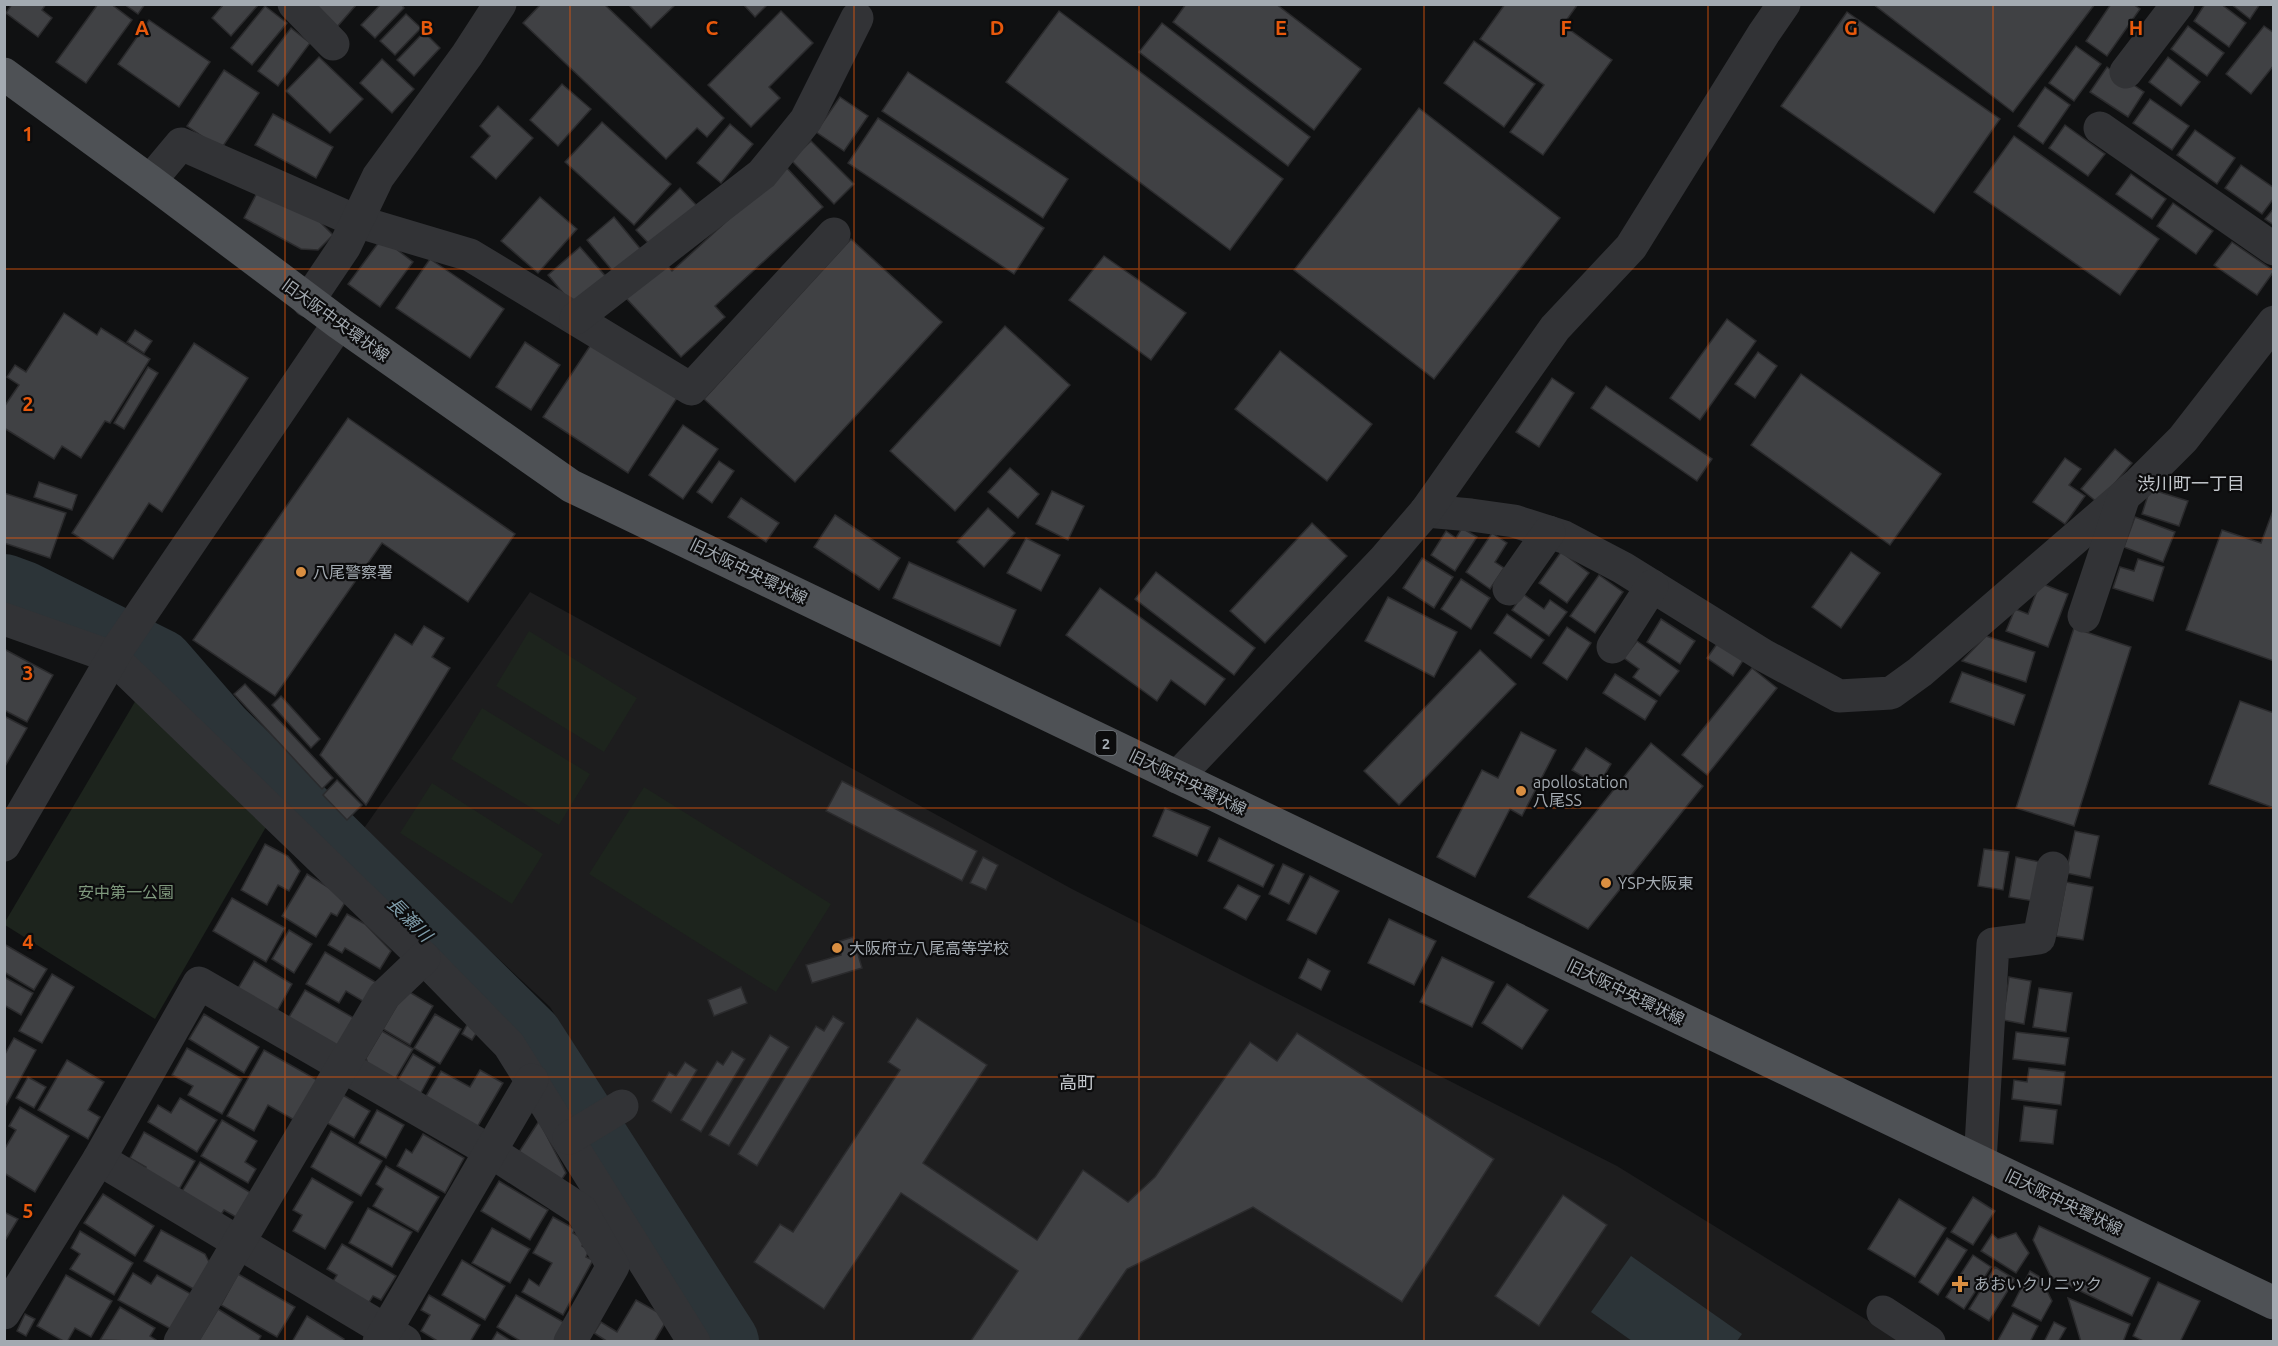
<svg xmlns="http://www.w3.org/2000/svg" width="2278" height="1346" font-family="Ubuntu,'Noto Sans JP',sans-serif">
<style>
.built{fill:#1d1d1e}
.green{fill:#1d241d}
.water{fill:#2c3438}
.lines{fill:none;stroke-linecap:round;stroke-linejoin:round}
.river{stroke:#2c3438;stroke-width:68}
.building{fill:#404144;stroke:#2b2b2d;stroke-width:1.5}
.minor{stroke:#323336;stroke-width:33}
.major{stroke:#4e5155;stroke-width:33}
.grid{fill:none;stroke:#e8590c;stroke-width:1.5;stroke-opacity:0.55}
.poi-dot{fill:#d98e41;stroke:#0c0c0d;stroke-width:2}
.labels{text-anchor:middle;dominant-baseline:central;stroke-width:4.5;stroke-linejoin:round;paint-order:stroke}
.shield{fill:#0c0c0d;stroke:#767b80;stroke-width:1.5}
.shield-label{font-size:15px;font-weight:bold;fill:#a3aab1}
.street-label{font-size:16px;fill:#a3aab1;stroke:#0c0c0d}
.poi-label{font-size:16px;fill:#a3aab1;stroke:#0c0c0d;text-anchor:start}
.park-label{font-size:16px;fill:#7f997d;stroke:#0c0c0d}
.neighbourhood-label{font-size:18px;fill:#c4c8cd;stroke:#0c0c0d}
.water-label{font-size:18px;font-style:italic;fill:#7e9ba8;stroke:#0c0c0d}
.grid-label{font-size:20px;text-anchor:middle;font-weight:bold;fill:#e8590c;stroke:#0c0c0d;stroke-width:4.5;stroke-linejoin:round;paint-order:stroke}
</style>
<rect width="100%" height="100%" fill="#101112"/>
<polygon class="built" points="530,592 1072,889 1617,1166 1901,1341 757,1341 550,1007 362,831"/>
<g class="green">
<polygon points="529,631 637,698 604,752 496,686"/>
<polygon points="136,700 266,827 155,1019 5,925 5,922"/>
<polygon points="482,708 590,774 559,825 451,759"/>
<polygon points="432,783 543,854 512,904 400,833"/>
<polygon points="644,787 831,904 776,992 589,874"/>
</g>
<polygon class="water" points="1631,1256 1742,1334 1737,1341 1632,1341 1591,1312"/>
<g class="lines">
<polyline class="river" points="4,588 23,595 160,663 220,732 529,1037 725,1342"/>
</g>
<g class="building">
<polygon points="12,4 46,4 42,10 52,18 38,37 6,13"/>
<polygon points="98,4 111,4 132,20 86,83 56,62"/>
<polygon points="124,4 145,4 138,14"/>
<polygon points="224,4 259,4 231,36 212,18"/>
<polygon points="316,4 357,4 336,28"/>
<polygon points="381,4 401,4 404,8 375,38 361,25"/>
<polygon points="541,4 604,4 724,118 707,137 697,128 666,159 523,23"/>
<polygon points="628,4 676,4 651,28"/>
<polygon points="743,4 768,4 755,17"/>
<polygon points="1186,4 1276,4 1361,69 1314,130 1173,22"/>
<polygon points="1505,4 1578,4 1563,25 1612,60 1543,155 1510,132 1544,85 1480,39"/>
<polygon points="1873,4 2095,4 2013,112"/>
<polygon points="2111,4 2133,4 2140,9 2107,56 2086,41"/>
<polygon points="2205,4 2221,4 2246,23 2229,47 2194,21"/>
<polygon points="2231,4 2260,4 2250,19"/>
<polygon points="265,6 287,23 252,65 231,48"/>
<polygon points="781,11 813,43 769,87 780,98 751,127 708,85"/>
<polygon points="1059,11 1283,179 1230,250 1006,82"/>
<polygon points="1847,12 2000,119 1934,213 1781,106"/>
<polygon points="406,14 421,28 395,55 380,41"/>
<polygon points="149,20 210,62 179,107 118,64"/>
<polygon points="1162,23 1310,137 1288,166 1139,52"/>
<polygon points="2188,26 2224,53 2207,76 2171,49"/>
<polygon points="2264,26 2274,33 2274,65 2251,94 2226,74"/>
<polygon points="291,28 310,43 278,86 258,71"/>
<polygon points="424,32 440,48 414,76 397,60"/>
<polygon points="1474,41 1535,84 1504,127 1444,83"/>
<polygon points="2076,46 2101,64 2074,101 2049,83"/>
<polygon points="319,57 363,99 330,133 286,91"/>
<polygon points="2168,57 2200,82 2181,106 2149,82"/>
<polygon points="382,59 414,89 392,113 360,83"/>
<polygon points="2107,67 2144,92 2128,117 2090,92"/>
<polygon points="224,70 259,93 221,149 187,126"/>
<polygon points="908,72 1068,179 1043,218 882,111"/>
<polygon points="562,84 591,109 558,146 530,120"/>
<polygon points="2045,87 2070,105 2043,144 2018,126"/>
<polygon points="840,97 868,116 844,151 816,132"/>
<polygon points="2150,99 2189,126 2172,150 2133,123"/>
<polygon points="498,106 533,138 496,179 471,157 490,136 480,126"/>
<polygon points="1419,108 1560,218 1434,379 1294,270"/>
<polygon points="273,114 333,147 316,178 255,145"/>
<polygon points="878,118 1044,228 1014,274 848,163"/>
<polygon points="602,122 671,184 634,225 565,162"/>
<polygon points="730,124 753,144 721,183 697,163"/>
<polygon points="2065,125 2105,154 2088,176 2049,148"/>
<polygon points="2195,130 2235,158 2217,184 2177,155"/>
<polygon points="2014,136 2159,239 2120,295 1974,192"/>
<polygon points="811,141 854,184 834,204 791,160"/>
<polygon points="2241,165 2274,188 2274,198 2262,214 2225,188"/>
<polygon points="786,167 823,207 715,306 725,317 681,357 625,297 664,261 672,271"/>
<polygon points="2131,174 2166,199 2152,219 2116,194"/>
<polygon points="680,188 698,207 654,249 636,230"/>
<polygon points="259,189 318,220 333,235 318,250 301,249 244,218"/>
<polygon points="540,197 577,229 538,273 501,241"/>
<polygon points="2173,203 2213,231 2196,254 2157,226"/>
<polygon points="2274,208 2274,225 2265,219"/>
<polygon points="614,217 643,252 616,275 587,240"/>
<polygon points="382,238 413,262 380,307 348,284"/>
<polygon points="851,239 942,322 795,482 704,399"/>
<polygon points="2232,242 2274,271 2257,295 2214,265"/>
<polygon points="580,247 608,279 575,307 548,275"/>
<polygon points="1104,256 1186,313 1151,360 1069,300"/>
<polygon points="430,259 504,309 470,358 396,308"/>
<polygon points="64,313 97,335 101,328 150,359 110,423 105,421 81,458 62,446 54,459 4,428 4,407 19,385 7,377 15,365 26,372"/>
<polygon points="1727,319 1756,341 1700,420 1670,398"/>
<polygon points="1005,326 1070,385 955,511 890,451"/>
<polygon points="135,330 152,341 144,353 127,342"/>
<polygon points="525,342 560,365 531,410 496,387"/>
<polygon points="194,343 248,378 162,512 149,503 113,559 72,533"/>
<polygon points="592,343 677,398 628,473 543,417"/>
<polygon points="1280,351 1372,424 1327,481 1235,409"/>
<polygon points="1758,352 1777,366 1755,398 1735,384"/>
<polygon points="148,367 158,373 124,429 114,423"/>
<polygon points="1801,374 1941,474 1890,545 1751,445"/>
<polygon points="1552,378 1574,393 1539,447 1516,432"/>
<polygon points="1606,386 1712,459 1697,481 1591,408"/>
<polygon points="348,418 515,534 468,602 382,543 275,696 193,640"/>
<polygon points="683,425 718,449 683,499 649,475"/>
<polygon points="2115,449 2132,463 2098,503 2081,489"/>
<polygon points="2065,458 2081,469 2069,485 2085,496 2065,524 2033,502"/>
<polygon points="719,461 734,471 712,503 697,492"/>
<polygon points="1010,468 1039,494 1018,518 988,492"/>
<polygon points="39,482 77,495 72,510 34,497"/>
<polygon points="2150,489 2188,501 2179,526 2142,514"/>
<polygon points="1052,491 1084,506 1068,540 1036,524"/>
<polygon points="4,493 66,513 50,558 4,543"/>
<polygon points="741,498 779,523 766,542 728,517"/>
<polygon points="988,508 1015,533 984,567 957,542"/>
<polygon points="2274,508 2274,661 2186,630 2222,530 2261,543"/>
<polygon points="835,515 900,558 879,590 814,547"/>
<polygon points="2135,517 2175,532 2163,562 2124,547"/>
<polygon points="1312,523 1347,556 1265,643 1230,611"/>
<polygon points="1462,528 1477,537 1455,571 1431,555 1446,531 1456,538"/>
<polygon points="1492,533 1507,543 1495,562 1504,568 1490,589 1466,572"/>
<polygon points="1026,538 1060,555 1041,591 1007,573"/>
<polygon points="1561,552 1589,573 1567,603 1539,583"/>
<polygon points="1851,552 1880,573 1841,628 1812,607"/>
<polygon points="1422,558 1453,577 1434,608 1403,588"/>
<polygon points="2138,559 2164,567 2153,601 2113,588 2120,567 2134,571"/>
<polygon points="909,562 1016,610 1000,646 893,598"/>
<polygon points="1156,572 1255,648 1234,675 1135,599"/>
<polygon points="1599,575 1623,592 1595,633 1570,616"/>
<polygon points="1461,579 1490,598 1471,629 1441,609"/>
<polygon points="2040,583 2068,594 2048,647 2006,631 2015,609 2028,614"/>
<polygon points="1100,588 1225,679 1205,705 1171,680 1157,701 1066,635"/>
<polygon points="1523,594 1544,609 1550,600 1567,612 1549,636 1512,610"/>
<polygon points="1388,597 1457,632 1434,677 1365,641"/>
<polygon points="1507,614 1544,640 1531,658 1494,633"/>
<polygon points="1661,619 1695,641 1680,664 1647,642"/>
<polygon points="424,626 444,638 432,657 450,668 366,805 320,755 395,634 412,645"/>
<polygon points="1567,627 1591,643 1567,680 1543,663"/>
<polygon points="2074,628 2131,647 2074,826 2016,808"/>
<polygon points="1986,636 2035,652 2026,682 1962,661"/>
<polygon points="1637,641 1679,671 1660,696 1633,677 1639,669 1624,658"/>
<polygon points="1719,641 1744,659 1733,676 1707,658"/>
<polygon points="4,649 53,675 27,722 4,710"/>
<polygon points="1480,650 1516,684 1399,805 1364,771"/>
<polygon points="1752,668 1777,688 1707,775 1682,755"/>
<polygon points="1962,672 2025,695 2014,725 1950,702"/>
<polygon points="1615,674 1657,701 1645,720 1603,693"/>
<polygon points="245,684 333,778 322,789 234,694"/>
<polygon points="281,696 320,739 311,748 272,705"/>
<polygon points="2240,701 2274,713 2274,808 2209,784"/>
<polygon points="4,716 27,728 4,768"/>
<polygon points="1521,732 1556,750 1522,816 1510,809 1475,877 1437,857 1482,770 1498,778"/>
<polygon points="1651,743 1703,786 1588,929 1528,897"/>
<polygon points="1586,748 1611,764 1598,786 1572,770"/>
<polygon points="337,780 362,805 347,820 323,795"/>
<polygon points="842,781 977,851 962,881 826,811"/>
<polygon points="1165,808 1210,827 1197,856 1153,836"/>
<polygon points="2075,831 2099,836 2090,878 2066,873"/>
<polygon points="1219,838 1274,865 1263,887 1208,861"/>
<polygon points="265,844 288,856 300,871 289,891 278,885 267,905 241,890"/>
<polygon points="1984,849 2009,852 2003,890 1978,886"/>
<polygon points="983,857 998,865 986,890 970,883"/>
<polygon points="2016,857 2040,862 2033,901 2009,897"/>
<polygon points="1283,864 1304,874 1289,904 1269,894"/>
<polygon points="307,874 347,899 337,916 331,913 316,937 282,916"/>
<polygon points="1310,876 1339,891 1316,934 1287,920"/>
<polygon points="2066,882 2093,887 2083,940 2056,936"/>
<polygon points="1238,885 1260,896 1246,920 1224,908"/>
<polygon points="232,898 285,928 266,962 213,931"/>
<polygon points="347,914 365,924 391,951 380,969 345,948 342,953 328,945"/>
<polygon points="1389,919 1436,941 1414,985 1368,963"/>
<polygon points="289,930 312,944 294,973 272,959"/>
<polygon points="853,937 862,968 812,983 806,965 841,955 837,942"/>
<polygon points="4,944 47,969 34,990 4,972"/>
<polygon points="325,952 377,983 366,1003 346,991 339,1003 306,984"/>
<polygon points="1442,957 1494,982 1472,1027 1420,1002"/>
<polygon points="1308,959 1330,971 1321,990 1299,978"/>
<polygon points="254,961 292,984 276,1013 237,990"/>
<polygon points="52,974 74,987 42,1043 19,1031"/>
<polygon points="4,977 33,993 21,1015 4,1005"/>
<polygon points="2009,977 2031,981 2024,1024 2003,1020"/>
<polygon points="1507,984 1548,1010 1522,1049 1482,1023"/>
<polygon points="741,987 747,1003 714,1016 708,1000"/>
<polygon points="2039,988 2072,993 2066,1032 2033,1027"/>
<polygon points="305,990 359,1021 341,1053 286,1022"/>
<polygon points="406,990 433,1006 410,1045 383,1029"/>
<polygon points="204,1014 259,1047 244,1073 189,1039"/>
<polygon points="435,1014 461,1029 440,1064 414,1048"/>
<polygon points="833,1016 844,1023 757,1166 738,1154 816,1026 824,1031"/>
<polygon points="917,1018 987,1065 923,1163 1037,1240 1083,1170 1128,1202 1155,1177 1250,1042 1277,1061 1297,1033 1494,1159 1402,1302 1253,1207 1127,1269 1077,1342 970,1342 1018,1271 901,1193 824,1309 754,1262 780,1224 793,1232 900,1070 888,1062"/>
<polygon points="470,1019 481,1026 472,1040 462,1034"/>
<polygon points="382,1031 413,1049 391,1086 371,1074 366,1058"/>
<polygon points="2016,1032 2069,1038 2065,1065 2013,1059"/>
<polygon points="770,1035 789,1047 729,1146 709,1135"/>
<polygon points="14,1038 36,1050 5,1107 4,1056"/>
<polygon points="187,1048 242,1079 222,1114 188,1095 193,1086 172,1075"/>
<polygon points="264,1050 319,1081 296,1121 268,1105 254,1131 227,1116"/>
<polygon points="732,1051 745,1059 701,1132 681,1120 717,1061 723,1065"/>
<polygon points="413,1054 435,1067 418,1098 395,1085"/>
<polygon points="67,1060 104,1082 88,1110 100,1117 88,1139 38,1110"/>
<polygon points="685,1062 697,1070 671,1113 652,1101 669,1072 676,1076"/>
<polygon points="2029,1068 2065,1072 2061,1105 2012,1099 2014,1080 2027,1082"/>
<polygon points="480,1070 503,1083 475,1131 423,1101 441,1071 470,1087"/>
<polygon points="28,1077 46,1087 34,1108 16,1098"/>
<polygon points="343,1095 370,1111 354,1138 327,1123"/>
<polygon points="180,1098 217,1120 197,1152 148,1122 158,1105 171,1113"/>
<polygon points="2024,1106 2057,1110 2053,1144 2020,1141"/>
<polygon points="20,1107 69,1136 35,1192 4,1173 4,1150 16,1130 9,1126"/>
<polygon points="377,1110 404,1125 386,1158 359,1143"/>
<polygon points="222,1120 257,1141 245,1162 256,1169 248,1183 201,1156"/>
<polygon points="539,1121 566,1173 560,1182 517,1155"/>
<polygon points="331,1131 382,1161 361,1196 311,1167"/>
<polygon points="144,1132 195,1161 178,1191 144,1172 146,1167 130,1158"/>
<polygon points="423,1134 464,1158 445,1193 397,1166 406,1149 412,1153"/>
<polygon points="200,1162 251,1193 236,1217 224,1210 220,1216 181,1193"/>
<polygon points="386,1166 439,1197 418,1232 373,1206 383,1189 376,1184"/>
<polygon points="312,1178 353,1202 325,1249 293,1231 302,1215 293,1210"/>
<polygon points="499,1181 548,1210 530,1240 481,1211"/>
<polygon points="103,1194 154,1226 135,1256 84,1223"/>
<polygon points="1563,1195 1607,1225 1539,1326 1495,1296"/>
<polygon points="1973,1197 1995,1211 1973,1245 1951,1232"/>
<polygon points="1899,1199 1946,1228 1915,1277 1868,1249"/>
<polygon points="368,1208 412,1232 392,1267 349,1243"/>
<polygon points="4,1212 18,1219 4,1242"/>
<polygon points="553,1217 575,1229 573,1233 585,1240 582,1246 589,1250 586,1257 593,1260 563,1315 522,1292 529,1279 539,1286 552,1263 533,1253"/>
<polygon points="2039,1226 2150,1278 2132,1316 2051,1277 2033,1240"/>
<polygon points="492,1228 530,1249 510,1283 472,1263"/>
<polygon points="161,1230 205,1254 211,1266 197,1291 144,1261"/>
<polygon points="80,1231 133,1263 114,1295 70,1269 80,1254 71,1248"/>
<polygon points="2016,1233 2029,1253 2016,1273 1981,1251 1992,1234 1998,1239"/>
<polygon points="1947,1238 1967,1250 1938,1295 1919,1282"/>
<polygon points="342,1244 396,1276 381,1300 373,1296 368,1304 332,1283 337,1275 327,1269"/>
<polygon points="1973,1255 1991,1267 1964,1309 1946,1297"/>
<polygon points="462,1260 505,1286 485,1320 442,1295"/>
<polygon points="1995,1267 2015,1279 1989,1321 1969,1309"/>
<polygon points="2030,1271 2040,1277 2052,1301 2041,1321 2012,1306"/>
<polygon points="133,1273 151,1284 157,1275 191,1294 171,1329 118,1300"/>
<polygon points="238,1274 295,1307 277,1337 221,1305"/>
<polygon points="66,1275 112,1301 91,1337 75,1328 67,1342 65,1342 37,1326"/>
<polygon points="2158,1282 2200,1301 2180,1342 2145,1342 2133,1336"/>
<polygon points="429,1295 480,1325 470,1342 439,1342 421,1331 430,1315 421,1310"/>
<polygon points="516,1295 565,1323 554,1342 522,1342 497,1327"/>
<polygon points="2068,1298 2130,1324 2123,1342 2081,1342"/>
<polygon points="636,1300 668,1318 654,1342 608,1342 594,1333 601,1322 617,1332"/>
<polygon points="120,1307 155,1328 150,1336 159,1342 100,1340"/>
<polygon points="218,1309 261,1336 258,1342 198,1342"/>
<polygon points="2013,1313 2038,1326 2030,1342 1997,1342"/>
<polygon points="25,1314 35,1319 26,1336 17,1331"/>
<polygon points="307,1316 344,1339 343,1342 292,1342"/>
<polygon points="2054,1322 2066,1328 2058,1342 2044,1342"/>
<polygon points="497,1332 513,1342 491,1342"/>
</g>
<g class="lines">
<g class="minor">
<polyline points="294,4 333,44"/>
<polyline points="2126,72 2178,4"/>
<polyline points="2100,128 2274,249"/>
<polyline points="150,181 181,144 356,221 470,255 691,389 834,234"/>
<polyline points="308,301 345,246 378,177 467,55 500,4"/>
<polyline points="576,318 762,174 806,120 857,18"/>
<polyline points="1426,511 1471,515 1514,521 1564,537 1623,568 1763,655 1839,696 1891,693 1920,672 2139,483 2183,439 2274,322"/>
<polyline points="1509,589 1549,532"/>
<polyline points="2084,616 2124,496"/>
<polyline points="4,619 112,657 424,958 509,1045 694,1342"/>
<polyline points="1613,647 1652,586"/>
<polyline points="1177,777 1383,561 1426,511 1555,328 1631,247 1764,33 1784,4"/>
<polyline points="4,845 119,647 339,323"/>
<polyline points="569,1138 622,1106"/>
<polyline points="99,1159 405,1342"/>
<polyline points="1980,1162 1993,944 2039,938 2053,868"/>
<polyline points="1883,1312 1929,1342"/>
<polyline points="4,1313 99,1159 199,983 490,1151 581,1210 613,1266 570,1342"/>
<polyline points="180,1342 384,996 424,958"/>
<polyline points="379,1342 532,1080"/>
</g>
<polyline class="major" points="4,74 150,181 339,323 571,486 2274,1303"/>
</g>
<path class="grid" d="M285,4v1338M570,4v1338M854,4v1338M1139,4v1338M1424,4v1338M1708,4v1338M1993,4v1338M4,269h2270M4,538h2270M4,808h2270M4,1077h2270"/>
<g class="poi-dot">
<circle cx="301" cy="572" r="6"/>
<circle cx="1521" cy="791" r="6"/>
<circle cx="1606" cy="883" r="6"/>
<circle cx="837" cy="948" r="6"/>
<path d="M1957 1275h6v6h6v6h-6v6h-6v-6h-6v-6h6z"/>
</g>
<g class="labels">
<rect class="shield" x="1095.5" y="731" width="21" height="24" rx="4.5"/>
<g class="shield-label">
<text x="1106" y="743">2</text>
</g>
<g class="street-label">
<text transform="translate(336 320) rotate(36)">旧大阪中央環状線</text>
<text transform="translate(749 571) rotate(26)">旧大阪中央環状線</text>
<text transform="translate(1188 782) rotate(26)">旧大阪中央環状線</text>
<text transform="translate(1626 992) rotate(26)">旧大阪中央環状線</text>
<text transform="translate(2064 1202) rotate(26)">旧大阪中央環状線</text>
</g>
<g class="poi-label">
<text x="313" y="572">八尾警察署</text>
<text x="1533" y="782">apollostation<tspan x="1533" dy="18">八尾SS</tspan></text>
<text x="1618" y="883">YSP大阪東</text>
<text x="849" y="948">大阪府立八尾高等学校</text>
<text x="1974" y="1284">あおいクリニック</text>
</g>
<g class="park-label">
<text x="126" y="892">安中第一公園</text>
</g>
<g class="neighbourhood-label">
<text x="2191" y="483">渋川町一丁目</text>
<text x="1077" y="1082">高町</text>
</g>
<g class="water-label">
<text transform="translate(410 919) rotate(45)">長瀬川</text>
</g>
</g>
<g class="grid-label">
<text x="142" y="35">A</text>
<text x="427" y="35">B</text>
<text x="712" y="35">C</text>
<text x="997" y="35">D</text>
<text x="1281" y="35">E</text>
<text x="1566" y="35">F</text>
<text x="1851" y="35">G</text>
<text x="2136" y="35">H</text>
<text x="28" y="141">1</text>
<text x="28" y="411">2</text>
<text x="28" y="680">3</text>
<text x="28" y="949">4</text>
<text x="28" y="1218">5</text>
</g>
<rect width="2278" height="1346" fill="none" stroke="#a3aab1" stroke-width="12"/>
</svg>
